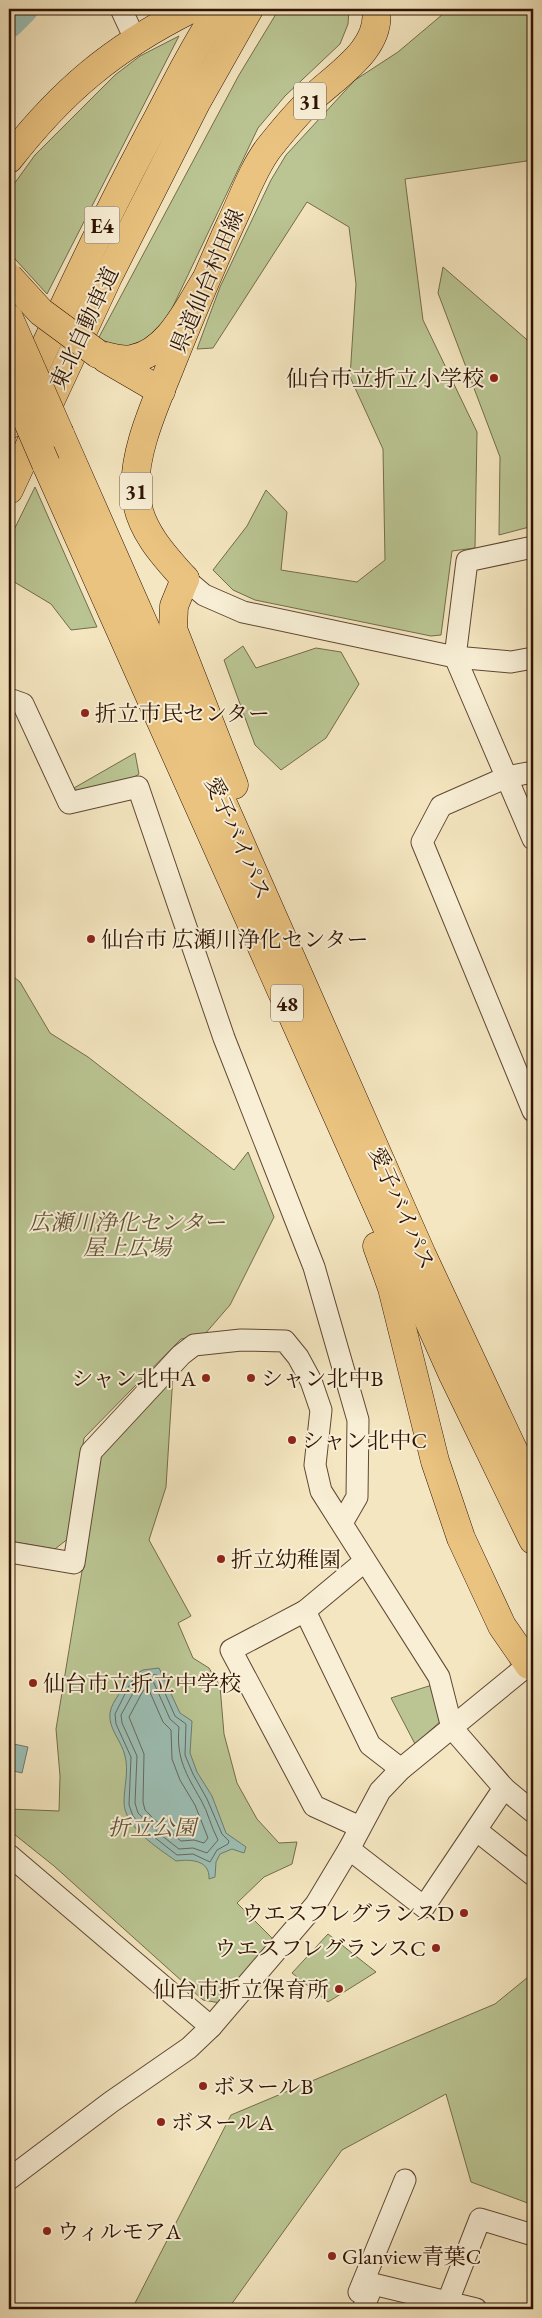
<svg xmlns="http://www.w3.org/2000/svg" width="542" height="2318" font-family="'EB Garamond','Noto Serif JP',serif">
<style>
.green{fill:#bac593;stroke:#746c4a}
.water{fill:#9cbfb5;stroke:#707a6d}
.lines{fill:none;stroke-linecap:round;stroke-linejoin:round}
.shore{stroke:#66685c;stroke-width:1}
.river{stroke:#9cbfb5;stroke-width:30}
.minor-casing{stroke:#604732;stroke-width:23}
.major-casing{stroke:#2f1202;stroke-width:29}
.highway-casing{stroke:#2f1202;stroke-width:29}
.minor{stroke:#f8efd6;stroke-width:21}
.major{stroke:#eac380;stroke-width:28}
.highway{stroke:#eac380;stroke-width:28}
.highway-bridge-casing{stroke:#2f1202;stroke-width:29;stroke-linecap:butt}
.highway-bridge{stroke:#eac380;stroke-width:28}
.poi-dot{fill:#8f2418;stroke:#f8efd6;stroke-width:2}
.labels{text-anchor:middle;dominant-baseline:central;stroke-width:4;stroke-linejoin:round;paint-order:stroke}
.shield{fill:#f8efd6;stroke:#6b5442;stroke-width:1}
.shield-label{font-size:21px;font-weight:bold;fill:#2f1202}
.street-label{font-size:22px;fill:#2f1202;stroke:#f8efd6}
.poi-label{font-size:22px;fill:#2f1202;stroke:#f8efd6;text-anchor:start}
.park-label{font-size:22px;font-style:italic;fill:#605135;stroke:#f8efd6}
</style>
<rect width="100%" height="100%" fill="#f4e6c0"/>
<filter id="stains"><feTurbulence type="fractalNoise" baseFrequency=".004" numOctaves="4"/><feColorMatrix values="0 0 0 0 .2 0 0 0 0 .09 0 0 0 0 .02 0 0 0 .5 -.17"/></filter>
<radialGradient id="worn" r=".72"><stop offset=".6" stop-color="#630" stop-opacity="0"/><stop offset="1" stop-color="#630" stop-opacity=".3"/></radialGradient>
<g class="green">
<polygon points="279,9 349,9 348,24 340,44 285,96 258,128 167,319 144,341 117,349 98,339 239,75"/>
<polygon points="449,9 533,9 533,160 405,179 423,320 477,432 475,548 452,551 441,635 431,636 255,600 233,590 213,570 247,526 266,490 287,512 281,570 357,582 385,560 383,449 350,377 356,284 349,227 307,202 213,348 197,349 220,287 271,180 286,155 355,80 398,52"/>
<polygon points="179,36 47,294 15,259 9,247 9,191 35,155 115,75 140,56"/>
<polygon points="443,267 533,345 533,526 499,535 500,457 438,293"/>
<polygon points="35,487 97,627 71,630 51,604 11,580 9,583 9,540"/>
<polygon points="243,646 256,668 316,648 341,652 359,684 326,738 281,770 255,745 224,660"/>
<polygon points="135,753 139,774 126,782 79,792 74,788"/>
<polygon points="9,973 20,982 50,1033 88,1057 234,1170 248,1152 274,1217 230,1305 204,1335 181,1339 84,1438 69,1538 55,1549 9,1541"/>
<polygon points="173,1375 166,1487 149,1540 191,1616 178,1623 193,1658 209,1668 220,1686 224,1734 237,1783 257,1819 279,1843 297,1842 292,1864 264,1877 237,1903 273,1939 220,2003 203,2000 54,1866 9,1830 9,1809 59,1811 60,1776 56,1729 102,1450"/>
<polygon points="432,1685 442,1720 415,1744 391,1698"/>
<polygon points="328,1934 376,1972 328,2002 292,1973"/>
<polygon points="533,1973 533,2205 471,2182 446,2094 342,2150 228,2309 132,2309 231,2115 495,2004"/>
</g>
<g class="water">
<path d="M159,1668l21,45 12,8 -2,32 7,19 15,24 14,37 20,14 -2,6 -12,-4 -12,5 -4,8 -1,15 -6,2c1,-19 -18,-20 -33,-18 -18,-13 -52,-34 -52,-59 0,-15 5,-31 1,-46 -3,-15 -17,-27 -15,-43 2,-14 16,-23 16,-38l6,1 11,-6z"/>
<polygon points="9,1743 28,1747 22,1773 9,1770"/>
</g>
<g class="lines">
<g class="shore">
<polygon points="144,1674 157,1675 175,1716 186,1724 185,1755 193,1774 207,1799 222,1834 229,1841 228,1844 217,1850 210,1862 193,1854 177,1855 144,1829 133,1816 129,1805 131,1757 116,1724 115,1714 131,1682"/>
<path d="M146,1681h7l17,38 9,8c-3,31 7,47 22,73 7,12 10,27 17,40l-11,13 -14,-5 -14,1 -18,-14 -23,-22 -3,-10 2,-47 -15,-33 -1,-8 16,-29z"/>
<polygon points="146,1689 149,1690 163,1722 171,1730 172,1759 180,1780 195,1805 208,1838 204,1843 194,1840 181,1841 154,1819 145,1810 143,1802 144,1754 129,1717 143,1691"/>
</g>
<polyline class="river" points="9,23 23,9"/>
<g class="minor-casing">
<g id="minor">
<polyline points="121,9 135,39"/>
<polyline points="533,547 467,561 455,657 533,839"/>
<polyline points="185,579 204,595 243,612 455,657 511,662 533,658"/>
<polyline points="9,699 23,704 69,803 138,787 224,1038 314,1267 358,1420 357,1497 342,1523"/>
<polyline points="533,772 507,777 441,806 422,842 533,1111"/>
<polyline points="9,1552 74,1563 91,1452 181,1355 194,1345 241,1340 285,1341 298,1357 311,1381 321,1410 315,1465 321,1491 439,1677 452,1728 504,1788 424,1907 349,1849"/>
<polyline points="305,1611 370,1745 401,1769"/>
<polyline points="504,1788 533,1812"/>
<polyline points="360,1827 314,1806 231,1650 305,1611 365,1561"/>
<polyline points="476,1830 533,1875"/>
<polyline points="9,1855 211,2027"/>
<polyline points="9,2179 111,2102 189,2048 211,2027 316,1904 349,1849 380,1791 401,1769 533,1661"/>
<polyline points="364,2294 359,2292 405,2180"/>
<polyline points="448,2301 480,2219 533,2235"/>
<polyline points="363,2309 373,2284 476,2309"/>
</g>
</g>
<g class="major-casing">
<g id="major">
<path d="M9,159c53,-68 104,-111 182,-150"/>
<path d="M185,579c-21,-23 -46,-50 -49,-83 -5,-42 21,-95 36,-134 19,-47 38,-93 59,-139 11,-23 22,-54 37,-74 15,-19 31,-38 48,-54 24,-22 66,-48 60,-86"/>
</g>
</g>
<g class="highway-casing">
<g id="highway">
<path d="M98,354c11,3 23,7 34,5 36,-6 56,-51 73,-78"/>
<polyline points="106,359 161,391"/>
<path d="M9,425c47,-104 95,-207 149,-307 19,-37 38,-74 61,-109"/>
<polyline points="60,434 422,1255 533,1492"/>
<polyline points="46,464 453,1375 533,1540"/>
<polyline points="9,490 108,277 197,101 249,9"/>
<polyline points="185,579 174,606 173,629 234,785"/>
<polyline points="377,1246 392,1288 435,1461 461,1538 502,1626 529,1665"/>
</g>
</g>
<use href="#minor" class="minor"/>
<use href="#major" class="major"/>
<use href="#highway" class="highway"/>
<g class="highway-bridge-casing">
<g id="highway-bridge">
<polyline points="9,277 41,312 98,354"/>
<polyline points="9,318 60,434"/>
<polyline points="9,378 46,464"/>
</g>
</g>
<use href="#highway-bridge" class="highway-bridge"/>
</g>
<g class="poi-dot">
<circle cx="494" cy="378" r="5"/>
<circle cx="85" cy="713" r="5"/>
<circle cx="91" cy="939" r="5"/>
<circle cx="206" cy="1378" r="5"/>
<circle cx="251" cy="1378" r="5"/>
<circle cx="292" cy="1440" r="5"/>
<circle cx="221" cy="1559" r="5"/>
<circle cx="33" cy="1683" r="5"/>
<circle cx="464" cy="1913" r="5"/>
<circle cx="436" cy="1948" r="5"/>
<circle cx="339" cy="1989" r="5"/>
<circle cx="203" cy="2086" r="5"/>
<circle cx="161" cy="2122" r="5"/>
<circle cx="47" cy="2231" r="5"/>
<circle cx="332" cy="2256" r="5"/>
</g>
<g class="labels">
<g class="shield">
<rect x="294" y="82.5" width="32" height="37" rx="4"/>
<rect x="84.5" y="206.5" width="35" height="37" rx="4"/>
<rect x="120" y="472.5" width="32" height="37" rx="4"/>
<rect x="271" y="984.5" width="32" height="37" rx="4"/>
</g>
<g class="shield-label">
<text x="310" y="101">31</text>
<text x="102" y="225">E4</text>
<text x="136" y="491">31</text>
<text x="287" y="1003">48</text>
</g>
<g class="street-label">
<text transform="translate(207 281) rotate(-67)">県道仙台村田線</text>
<text transform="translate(84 328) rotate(-65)">東北自動車道</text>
<text transform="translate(238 838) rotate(66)">愛子バイパス</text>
<text transform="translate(402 1208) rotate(66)">愛子バイパス</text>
</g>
<g class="poi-label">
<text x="484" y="378" text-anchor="end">仙台市立折立小学校</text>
<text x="95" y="713">折立市民センター</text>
<text x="101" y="939">仙台市 広瀬川浄化センター</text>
<text x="196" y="1378" text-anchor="end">シャン北中A</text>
<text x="261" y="1378">シャン北中B</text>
<text x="302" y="1440">シャン北中C</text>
<text x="231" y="1559">折立幼稚園</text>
<text x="43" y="1683">仙台市立折立中学校</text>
<text x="454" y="1913" text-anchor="end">ウエスフレグランスD</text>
<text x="426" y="1948" text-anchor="end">ウエスフレグランスC</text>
<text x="329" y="1989" text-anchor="end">仙台市折立保育所</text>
<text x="213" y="2086">ボヌールB</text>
<text x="171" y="2122">ボヌールA</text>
<text x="57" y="2231">ウィルモアA</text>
<text x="342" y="2256">Glanview青葉C</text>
</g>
<g class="park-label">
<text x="127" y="1222">広瀬川浄化センター<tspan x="127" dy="25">屋上広場</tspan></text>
<text x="152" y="1827">折立公園</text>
</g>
</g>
<rect width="542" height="2318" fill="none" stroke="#f4e6c0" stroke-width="30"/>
<rect x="10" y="10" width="522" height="2298" fill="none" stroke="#2f1202" stroke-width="2.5"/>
<rect x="15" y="15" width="512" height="2288" fill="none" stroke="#2f1202"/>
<rect width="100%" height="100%" filter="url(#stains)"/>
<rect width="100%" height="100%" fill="url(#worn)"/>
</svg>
